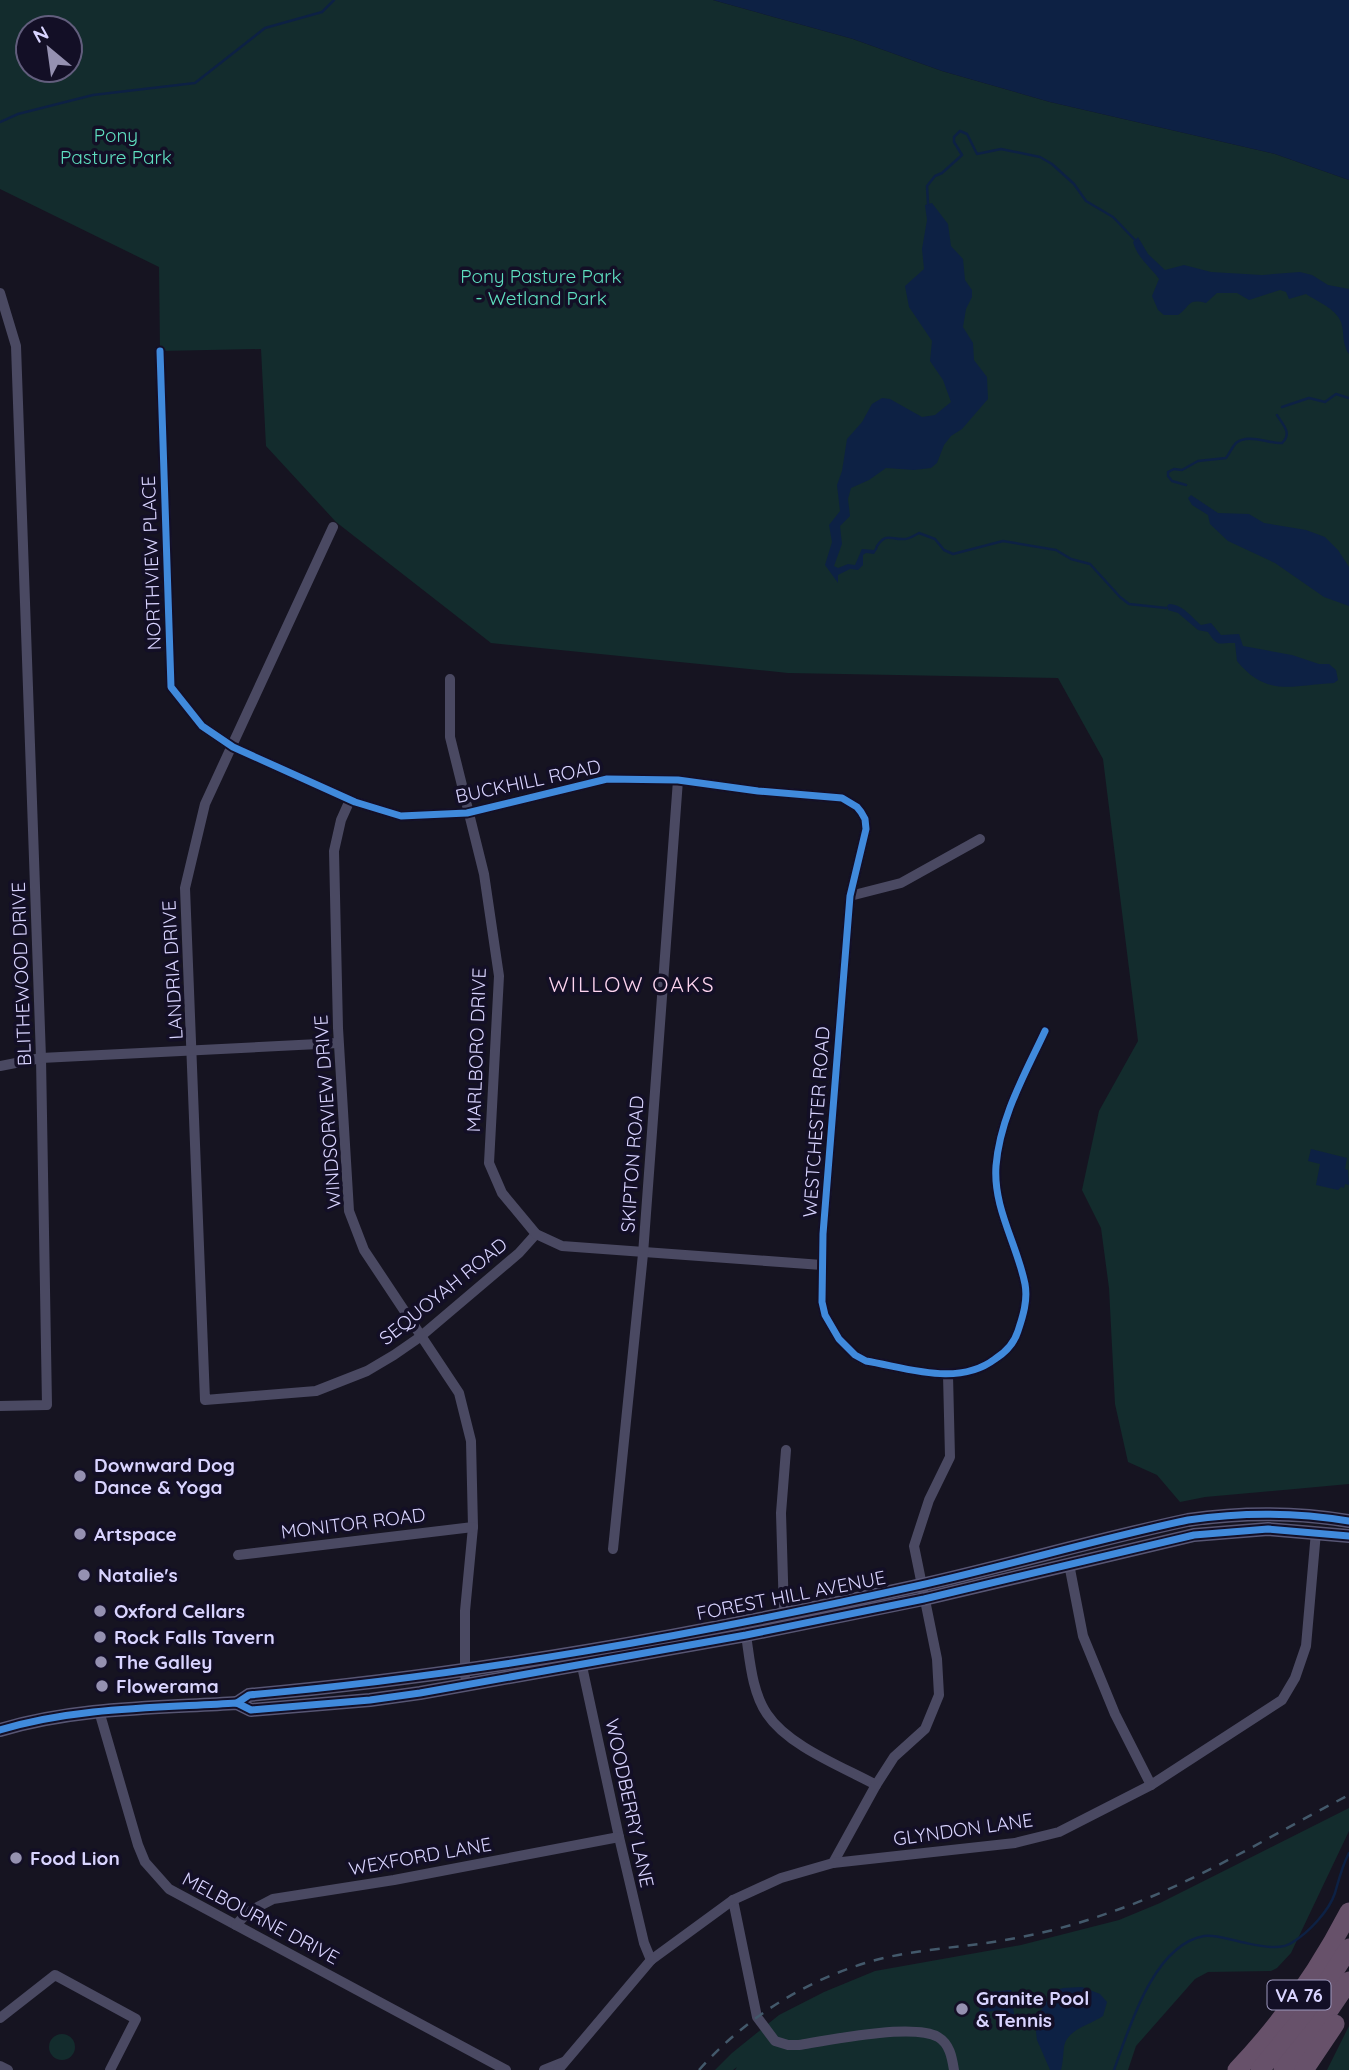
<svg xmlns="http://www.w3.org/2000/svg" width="1349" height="2070" font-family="Quicksand,sans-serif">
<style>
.green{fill:#132c2d;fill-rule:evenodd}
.water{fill:#0d2144}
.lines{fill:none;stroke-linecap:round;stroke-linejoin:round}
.stream{stroke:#0d2144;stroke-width:2.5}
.minor{stroke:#4a4962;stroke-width:10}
.secondary{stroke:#575674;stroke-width:14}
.motorway{stroke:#67516a;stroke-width:19}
.rail{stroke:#43596b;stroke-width:2.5;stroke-dasharray:10 9;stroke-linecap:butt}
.cycleway-casing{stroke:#130f26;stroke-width:11}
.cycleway{stroke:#408adc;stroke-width:7}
.poi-dot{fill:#9591b1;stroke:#130f26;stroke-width:2.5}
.labels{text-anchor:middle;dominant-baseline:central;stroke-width:7;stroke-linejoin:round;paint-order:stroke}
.shield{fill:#130f26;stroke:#9e99be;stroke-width:2}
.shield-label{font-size:18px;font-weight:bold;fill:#d9d4ff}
.park-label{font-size:19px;fill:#5fe0c0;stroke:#130f26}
.street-label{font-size:19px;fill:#d9d4ff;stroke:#130f26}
.poi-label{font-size:19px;font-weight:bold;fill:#d9d4ff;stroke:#130f26;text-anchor:start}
.neighbourhood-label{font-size:21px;letter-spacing:2px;fill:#ffd6f0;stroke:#130f26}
</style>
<rect width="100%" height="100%" fill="#161421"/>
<g class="green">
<path d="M0,0h713l140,39 89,32 108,31 225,52 74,26v1304l-144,13 -25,5 -23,-27 -29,-13 -13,-58 -6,-116 -8,-60 -19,-38 17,-79 39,-70 -35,-282 -45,-81 -270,-5 -297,-30 -155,-121 -70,-76 -5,-97 -101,2 -1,-84 -159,-78zM28,28h42v42h-42z"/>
<polygon points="1349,1808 1349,1831 1291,1953 1277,1968 1271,1971 1208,1972 1195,1979 1136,2046 1128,2070 735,2070 737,2067 733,2070 715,2070 732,2053 779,2015 824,1992 875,1971 1021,1945 1119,1920 1160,1903"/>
<polygon points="1349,2026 1349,2070 1327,2070"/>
<circle cx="62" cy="2047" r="13"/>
</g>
<g class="water">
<polygon points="713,0 1349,0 1349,180 1275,154 1050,102 942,71 853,39"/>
<polygon points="932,203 948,224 951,246 963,259 965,280 972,290 972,297 966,309 963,327 973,343 974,360 987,377 988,399 962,429 951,436 944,445 937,463 931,468 914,470 886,468 869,480 851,488 848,499 850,516 840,526 842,544 834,566 838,568 848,564 855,565 862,549 874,550 876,546 878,548 874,554 866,553 863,555 863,565 858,570 850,569 838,575 838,583 825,565 832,542 829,525 840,511 837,485 842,471 847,439 862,422 872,404 882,398 890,399 922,417 935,415 951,402 943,380 930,361 932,341 909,307 905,286 924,269 922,249 927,220 925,205"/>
<path d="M1138,237l10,17 17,16 19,-5 27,7 51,3 38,-3 12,3 16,10 21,4v65c-8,-13 -4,-20 -8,-32 -6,-14 -23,-20 -35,-28l-17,5 -3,-7 -6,-2 -31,10 -12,-7h-20l-11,10c-19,-5 -15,3 -28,12h-14l-6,-5 -6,-14 7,-17c-9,-13 -21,-20 -26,-37z"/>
<polygon points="1191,495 1218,513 1249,514 1264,523 1306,530 1325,537 1338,550 1349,567 1349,606 1324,597 1275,563 1228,541 1210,524 1208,515 1192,505 1188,498"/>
<path d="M1169,604c15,1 22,13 32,21l10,-2 10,12 18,-1 4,12 49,9 27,9h10l7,6 2,10 -4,3c-41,2 -67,15 -97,-22l-2,-18c-16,-1 -16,6 -27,-11l-10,-2 -20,-17 -10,-3 -1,-4z"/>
<polygon points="1311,1149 1347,1158 1345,1169 1348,1170 1349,1185 1345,1184 1344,1188 1341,1187 1338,1190 1316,1185 1320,1164 1308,1161"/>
<path d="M1082,1987l18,7 7,8 -4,14c-13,9 -36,13 -39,31 -1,8 -1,15 -3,23h-11l-13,-30 -2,-17 3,-8 16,-24 9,-3z"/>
<polygon points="1011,1990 1015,2022 1002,2024 1000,2010 980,2013 977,1993"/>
</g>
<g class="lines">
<g class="stream">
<polyline points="0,122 18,114 93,95 195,83 265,28 322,12 334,0"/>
<polyline points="928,204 927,186 935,176 942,173 962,155 954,142 954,137 960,131 967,134 977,154 1001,149 1040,157 1052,164 1074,184 1086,201 1113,217 1135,240"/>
<polyline points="1282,407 1309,398 1325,402 1336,394 1349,398"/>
<path d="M1186,485l-14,-4 -4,-5v-4l6,-3 8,1 16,-9 28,-3c4,-5 6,-11 10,-15 12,-10 33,1 46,0 11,-10 0,-19 -5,-28"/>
<path d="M877,546c9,-13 13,-7 25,-7 7,1 11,-3 17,-6l16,6 9,11 9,4 50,-13 53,9 15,9 19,5 30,33 9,7 37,4"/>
<path d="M1114,2070c15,-41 39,-125 90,-134 12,-2 30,5 42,7 14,3 35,8 47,-1 16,-10 36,-31 42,-49 4,-14 7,-27 14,-40"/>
</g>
<g class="minor">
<polyline points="0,293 16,346 41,1058 47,1405 0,1406"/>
<path d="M160,351l11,336 31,39 31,21 122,55 46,14 66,-3 140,-34 71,1 80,11 84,7 15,9 4,5 4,7 1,10 -16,67 -27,338 -1,68 3,13 14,24 16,16 11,6c42,7 92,26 129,-2 11,-7 19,-15 23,-28 5,-15 10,-31 7,-47 -8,-40 -32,-76 -29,-118 4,-49 29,-92 49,-135"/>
<polyline points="333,527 205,804 185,888 205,1400 316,1391 367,1371 394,1355 420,1337 519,1253 536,1234"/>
<polyline points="450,679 450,737 484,874 499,976 489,1163 502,1193 536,1234 562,1246 822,1265"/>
<polyline points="350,800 341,820 334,851 338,1028 349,1211 364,1250 459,1393 471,1441 473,1527 465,1611 465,1676"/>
<polyline points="850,896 901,883 980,839"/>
<polyline points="0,1066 41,1058 338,1043"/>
<polyline points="613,1549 643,1254 678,780"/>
<polyline points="238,1555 473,1527"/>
<polyline points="1069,1564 1083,1636 1115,1714 1151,1785"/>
<polyline points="784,1613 781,1513 786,1450"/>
<path d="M746,1635c4,26 6,57 21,79 21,32 76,53 109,71"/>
<polyline points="580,1657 619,1837 644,1943 651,1960"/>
<polyline points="99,1711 138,1845 145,1862 169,1889 506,2070"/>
<polyline points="833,1863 876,1785 894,1757 925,1729 939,1695 937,1659 914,1546 929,1500 950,1457 948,1375"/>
<path d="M733,1900l24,117 18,24 13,4h11c30,-5 114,-22 139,-8 12,7 14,21 16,33"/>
<polyline points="236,1925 248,1912 273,1899 394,1880 619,1837"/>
<polyline points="0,2018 55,1975 136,2019 110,2070"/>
<polyline points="0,2066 8,2070"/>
<polyline points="544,2070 564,2062"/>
<polyline points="558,2070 651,1960 733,1900 781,1878 833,1863 1015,1843 1059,1832 1151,1785 1282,1700 1295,1678 1306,1646 1316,1532"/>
</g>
<g class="secondary">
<path d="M237,1703l12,-8c226,-20 450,-61 672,-110 89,-20 177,-46 267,-65 54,-8 107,-8 161,1"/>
<path d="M0,1730c76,-23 158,-22 237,-27l14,7 119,-10 50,-7 326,-58 178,-36 270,-64 74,-6 81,7"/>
</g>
<g class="motorway">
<path d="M1237,2070c45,-47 82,-100 112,-158"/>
<polyline points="1260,2070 1312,2006 1349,1948"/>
<polyline points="1283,2070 1319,2025 1349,1981"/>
<polyline points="1304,2070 1335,2024"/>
</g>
<path class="rail" d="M699,2070c46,-52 107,-90 173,-109 40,-11 81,-13 121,-19 40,-6 80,-16 118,-30 83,-28 160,-77 238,-117"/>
<g class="cycleway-casing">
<g id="cycleway">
<path d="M160,351l11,336 31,39 31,21 122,55 46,14 66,-3 140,-34 71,1 80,11 84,7 15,9 4,5 4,7 1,10 -16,67 -27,338 -1,68 3,13 14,24 16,16 11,6c42,7 92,26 129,-2 11,-7 19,-15 23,-28 5,-15 10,-31 7,-47 -8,-40 -32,-76 -29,-118 4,-49 29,-92 49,-135"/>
<path d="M237,1703l12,-8c226,-20 450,-61 672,-110 89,-20 177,-46 267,-65 54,-8 107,-8 161,1"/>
<path d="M0,1730c76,-23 158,-22 237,-27l14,7 119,-10 50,-7 326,-58 178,-36 270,-64 74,-6 81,7"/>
</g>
</g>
<use href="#cycleway" class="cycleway"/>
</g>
<g class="poi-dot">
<circle cx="80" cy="1476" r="7"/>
<circle cx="80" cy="1534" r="7"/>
<circle cx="84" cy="1575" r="7"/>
<circle cx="100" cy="1611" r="7"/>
<circle cx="100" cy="1637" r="7"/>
<circle cx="101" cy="1662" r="7"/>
<circle cx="102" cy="1686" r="7"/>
<circle cx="16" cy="1858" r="7"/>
<circle cx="962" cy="2009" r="7"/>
</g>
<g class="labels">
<rect class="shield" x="1267.5" y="1980.5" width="63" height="29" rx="5"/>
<g class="shield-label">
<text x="1299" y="1995">VA 76</text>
</g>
<g class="park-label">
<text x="116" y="135">Pony<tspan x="116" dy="22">Pasture Park</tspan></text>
<text x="541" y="276">Pony Pasture Park<tspan x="541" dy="22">- Wetland Park</tspan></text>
</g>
<g class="street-label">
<text transform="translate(151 563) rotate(-92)">NORTHVIEW PLACE</text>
<text transform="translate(528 781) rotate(-12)">BUCKHILL ROAD</text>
<text transform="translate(172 970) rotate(-93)">LANDRIA DRIVE</text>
<text transform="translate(21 974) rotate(-92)">BLITHEWOOD DRIVE</text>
<text transform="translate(476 1050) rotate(-88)">MARLBORO DRIVE</text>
<text transform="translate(327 1112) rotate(-94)">WINDSORVIEW DRIVE</text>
<text transform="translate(816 1122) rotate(-86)">WESTCHESTER ROAD</text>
<text transform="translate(632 1164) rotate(-86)">SKIPTON ROAD</text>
<text transform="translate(443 1291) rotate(-39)">SEQUOYAH ROAD</text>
<text transform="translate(353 1523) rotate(-7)">MONITOR ROAD</text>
<text transform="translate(791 1595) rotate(-11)">FOREST HILL AVENUE</text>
<text transform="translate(630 1803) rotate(78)">WOODBERRY LANE</text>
<text transform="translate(963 1829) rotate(-8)">GLYNDON LANE</text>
<text transform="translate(420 1856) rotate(-10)">WEXFORD LANE</text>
<text transform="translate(261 1918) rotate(28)">MELBOURNE DRIVE</text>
</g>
<g class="poi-label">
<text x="94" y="1465">Downward Dog<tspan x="94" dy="22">Dance &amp; Yoga</tspan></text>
<text x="94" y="1534">Artspace</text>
<text x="98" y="1575">Natalie's</text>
<text x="114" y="1611">Oxford Cellars</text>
<text x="114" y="1637">Rock Falls Tavern</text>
<text x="115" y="1662">The Galley</text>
<text x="116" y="1686">Flowerama</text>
<text x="30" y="1858">Food Lion</text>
<text x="976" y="1998">Granite Pool<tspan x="976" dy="22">&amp; Tennis</tspan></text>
</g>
<g class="neighbourhood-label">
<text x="632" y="984">WILLOW OAKS</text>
</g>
</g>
<g transform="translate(49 49) rotate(331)"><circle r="33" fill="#130f26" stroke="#625e7d" stroke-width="2"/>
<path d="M0-5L12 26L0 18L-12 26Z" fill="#9591b1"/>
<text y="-10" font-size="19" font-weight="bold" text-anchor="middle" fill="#d9d4ff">N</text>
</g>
</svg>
